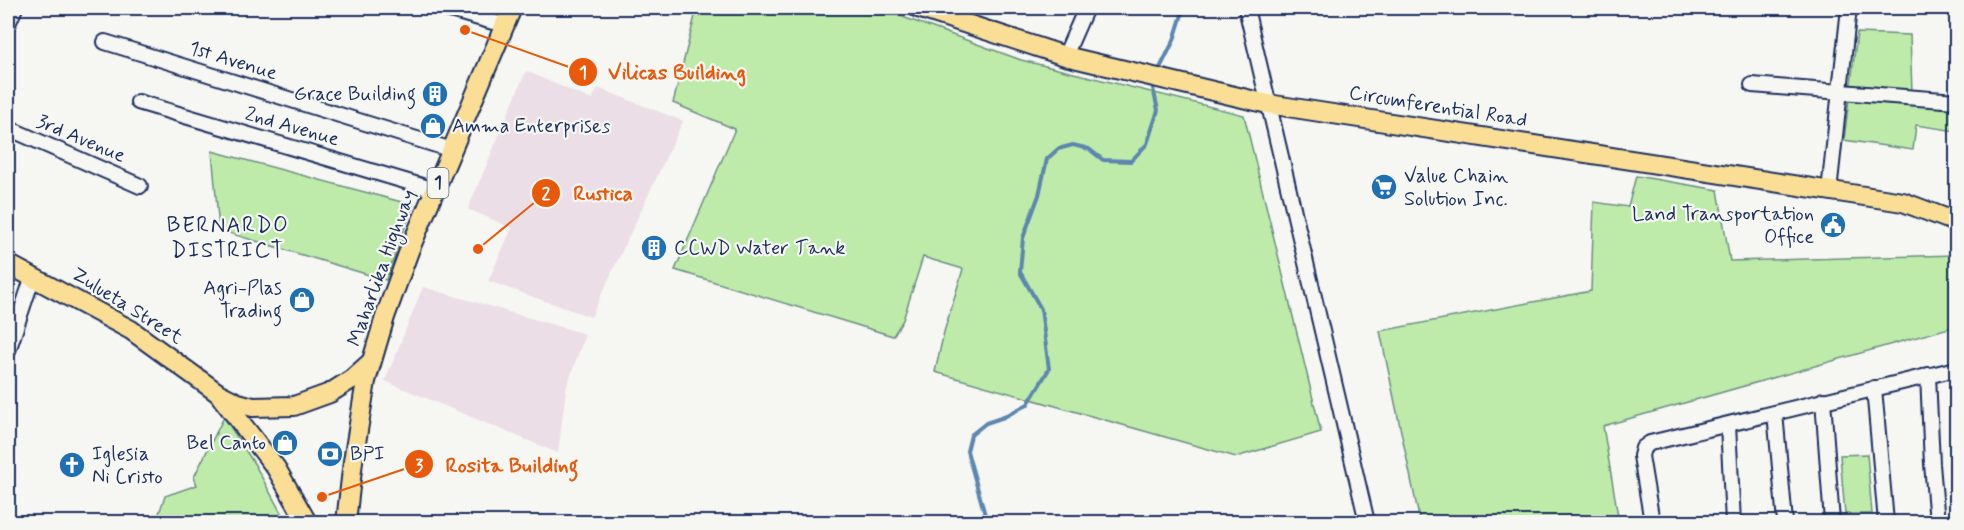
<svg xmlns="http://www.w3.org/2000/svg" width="1964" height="530" font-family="Mynerve,sans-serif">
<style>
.built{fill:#ebdee6}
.green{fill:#beeba9;stroke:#6c8d84;stroke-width:1.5}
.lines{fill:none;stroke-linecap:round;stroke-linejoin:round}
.stream{stroke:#5c86af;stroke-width:4}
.minor-casing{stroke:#1b2f5e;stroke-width:18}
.major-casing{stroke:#1b2f5e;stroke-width:22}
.minor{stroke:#f6f6f2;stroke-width:14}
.major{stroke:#fbde96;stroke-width:18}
.labels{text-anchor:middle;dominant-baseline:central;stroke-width:4.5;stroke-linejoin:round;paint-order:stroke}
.shield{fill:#f6f6f2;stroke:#5d6b8a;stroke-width:1.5}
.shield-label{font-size:18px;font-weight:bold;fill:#1b2f5e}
.street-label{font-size:20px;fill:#1b2f5e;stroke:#f6f6f2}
.poi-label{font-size:20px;fill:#1b2f5e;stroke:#f6f6f2;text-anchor:start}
.quarter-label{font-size:22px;letter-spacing:1.5px;fill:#1b2f5e;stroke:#f6f6f2}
.leader{fill:none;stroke:#e8590c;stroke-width:2}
.callout-dot{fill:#e8590c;stroke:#f6f6f2;stroke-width:2}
.mark-label{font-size:18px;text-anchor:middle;font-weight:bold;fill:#fff}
.callout-label{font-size:21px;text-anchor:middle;font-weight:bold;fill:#e8590c;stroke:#f6f6f2;stroke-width:4.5;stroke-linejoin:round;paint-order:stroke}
</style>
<rect width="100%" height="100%" fill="#f6f6f2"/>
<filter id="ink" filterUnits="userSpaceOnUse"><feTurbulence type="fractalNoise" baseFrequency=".0167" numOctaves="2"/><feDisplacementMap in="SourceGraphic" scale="12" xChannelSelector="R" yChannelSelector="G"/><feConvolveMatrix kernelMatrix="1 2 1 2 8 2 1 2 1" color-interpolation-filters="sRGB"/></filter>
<g filter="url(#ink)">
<g class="built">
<polygon points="526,71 592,100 598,88 683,121 591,317 488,281 512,228 468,209"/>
<polygon points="423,287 585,334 566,389 558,453 385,381"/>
</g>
<g class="green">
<polygon points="697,8 878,8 1021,60 1244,115 1321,432 1236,457 935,372 944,332 963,269 923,257 903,320 893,336 675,270 735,129 673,103"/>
<polygon points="1857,33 1910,35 1912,93 1956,97 1956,131 1916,125 1913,150 1844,140"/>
<polygon points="212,151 413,205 386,280 219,230"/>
<polygon points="1636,176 1718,190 1730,261 1956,255 1956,326 1603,426 1619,522 1420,522 1380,331 1591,291 1594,202 1628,207"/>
<polygon points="224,417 255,465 286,522 156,522 165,496 197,485 194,477"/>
<polygon points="1867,454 1872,514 1845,514 1840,455"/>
</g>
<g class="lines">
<g class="stream">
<polyline points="1158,72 1174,40 1184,8"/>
<polyline points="987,522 967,451 971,435 986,423 1004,417 1028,404 1049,369 1041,309 1020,272 1023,238 1039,195 1047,159 1058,149 1073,145 1089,149 1103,160 1131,161 1147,144 1158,110 1152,84"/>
</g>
<g class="minor-casing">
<g id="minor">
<polyline points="443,8 504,25"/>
<polyline points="1246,8 1367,522"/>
<polyline points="8,24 15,8"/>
<polyline points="105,42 452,150"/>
<polyline points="1065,56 1086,8"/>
<polyline points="1752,85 1956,101"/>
<polyline points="138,102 435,190"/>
<polyline points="8,128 140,186"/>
<polyline points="1829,191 1849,8"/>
<polyline points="8,351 33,276"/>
<polyline points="1928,375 1932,464 1937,522"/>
<polyline points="1874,388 1886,522"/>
<polyline points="1823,400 1832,522"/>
<polyline points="1775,413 1785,522"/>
<polyline points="1728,425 1733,522"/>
<polyline points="1652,522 1641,456 1643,448 1650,443 1956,369"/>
</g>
</g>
<g class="major-casing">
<g id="major">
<polyline points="918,8 1065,56 1268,104 1903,202 1956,222"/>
<polyline points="8,264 131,330 218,393 238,403 253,407 294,406 330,393 352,379 371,362"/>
<polyline points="221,397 276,468 307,522"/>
<polyline points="346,522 353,461 366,381 385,317 409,251 512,8"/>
</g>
</g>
<use href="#minor" class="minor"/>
<use href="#major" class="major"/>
</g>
</g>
<defs>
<g id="building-disc" transform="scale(1.35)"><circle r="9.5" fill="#1f6fb2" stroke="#f6f6f2"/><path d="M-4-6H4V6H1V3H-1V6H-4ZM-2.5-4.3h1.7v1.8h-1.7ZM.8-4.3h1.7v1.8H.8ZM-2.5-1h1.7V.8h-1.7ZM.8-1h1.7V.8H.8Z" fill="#fff"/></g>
<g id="shop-disc" transform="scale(1.35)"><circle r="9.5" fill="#1f6fb2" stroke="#f6f6f2"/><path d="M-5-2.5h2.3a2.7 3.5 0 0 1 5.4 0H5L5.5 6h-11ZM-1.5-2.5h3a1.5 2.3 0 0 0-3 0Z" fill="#fff"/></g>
<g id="supermarket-disc" transform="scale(1.35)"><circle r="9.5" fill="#1f6fb2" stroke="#f6f6f2"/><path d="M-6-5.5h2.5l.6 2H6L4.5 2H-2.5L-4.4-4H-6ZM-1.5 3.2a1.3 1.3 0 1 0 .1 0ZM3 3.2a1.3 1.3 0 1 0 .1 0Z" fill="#fff"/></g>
<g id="civic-disc" transform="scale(1.35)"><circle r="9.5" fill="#1f6fb2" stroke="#f6f6f2"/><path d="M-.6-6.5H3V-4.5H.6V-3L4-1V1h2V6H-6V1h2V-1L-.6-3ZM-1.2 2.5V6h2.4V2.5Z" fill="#fff"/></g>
<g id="bank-disc" transform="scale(1.35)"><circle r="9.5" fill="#1f6fb2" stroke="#f6f6f2"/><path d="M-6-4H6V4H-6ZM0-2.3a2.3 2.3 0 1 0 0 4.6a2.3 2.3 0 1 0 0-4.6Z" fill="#fff"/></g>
<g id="church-disc" transform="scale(1.35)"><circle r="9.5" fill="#1f6fb2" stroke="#f6f6f2"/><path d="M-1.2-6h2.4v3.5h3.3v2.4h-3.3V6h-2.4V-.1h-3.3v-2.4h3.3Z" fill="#fff"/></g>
</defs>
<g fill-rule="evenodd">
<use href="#building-disc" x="435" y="94"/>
<use href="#shop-disc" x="433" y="126"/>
<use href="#supermarket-disc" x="1384" y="187"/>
<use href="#civic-disc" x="1833" y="225"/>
<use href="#building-disc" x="654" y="248"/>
<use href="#shop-disc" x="302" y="300"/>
<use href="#shop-disc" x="285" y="443"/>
<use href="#bank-disc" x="330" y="454"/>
<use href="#church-disc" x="72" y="465"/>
</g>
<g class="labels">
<rect class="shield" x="427.5" y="168" width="21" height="30" rx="4.5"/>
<g class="shield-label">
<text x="438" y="183">1</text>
</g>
<g class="street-label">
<text transform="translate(233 61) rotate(17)">1st Avenue</text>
<text transform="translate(1438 107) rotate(9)">Circumferential Road</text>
<text transform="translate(292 127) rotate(16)">2nd Avenue</text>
<text transform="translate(81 139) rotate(23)">3rd Avenue</text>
<text transform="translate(382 268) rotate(-70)">Maharlika Highway</text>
<text transform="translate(127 306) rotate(32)">Zulueta Street</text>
</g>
<g class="poi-label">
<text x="416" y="94" text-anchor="end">Grace Building</text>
<text x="452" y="126">Amma Enterprises</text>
<text x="1404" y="176">Value Chain<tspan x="1404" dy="23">Solution Inc.</tspan></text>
<text x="1814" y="214" text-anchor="end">Land Transportation<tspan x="1814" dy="23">Office</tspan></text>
<text x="674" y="248">CCWD Water Tank</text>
<text x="282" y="288" text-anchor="end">Agri-Plas<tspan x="282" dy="23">Trading</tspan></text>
<text x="266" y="443" text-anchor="end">Bel Canto</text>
<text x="92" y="454">Iglesia<tspan x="92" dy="23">Ni Cristo</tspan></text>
<text x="350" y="454">BPI</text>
</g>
<g class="quarter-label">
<text x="228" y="226">BERNARDO<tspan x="228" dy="25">DISTRICT</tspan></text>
</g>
</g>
<path class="leader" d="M465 30L583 72M478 249L546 193M322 497L419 464"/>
<g class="callout-dot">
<circle cx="465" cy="30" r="6"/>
<circle cx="478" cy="249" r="6"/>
<circle cx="322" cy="497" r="6"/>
<circle cx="583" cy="72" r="15"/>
<circle cx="546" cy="193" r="15"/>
<circle cx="419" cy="464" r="15"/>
</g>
<g class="mark-label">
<text x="583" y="78">1</text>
<text x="546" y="199">2</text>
<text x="419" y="471">3</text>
</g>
<g class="callout-label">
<text x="677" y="79">Vilicas Building</text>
<text x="603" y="200">Rustica</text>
<text x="512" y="472">Rosita Building</text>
</g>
<rect width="1964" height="530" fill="none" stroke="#f6f6f2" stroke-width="30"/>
<rect x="15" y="15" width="1934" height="500" fill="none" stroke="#1b2f5e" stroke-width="2" filter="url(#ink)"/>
</svg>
